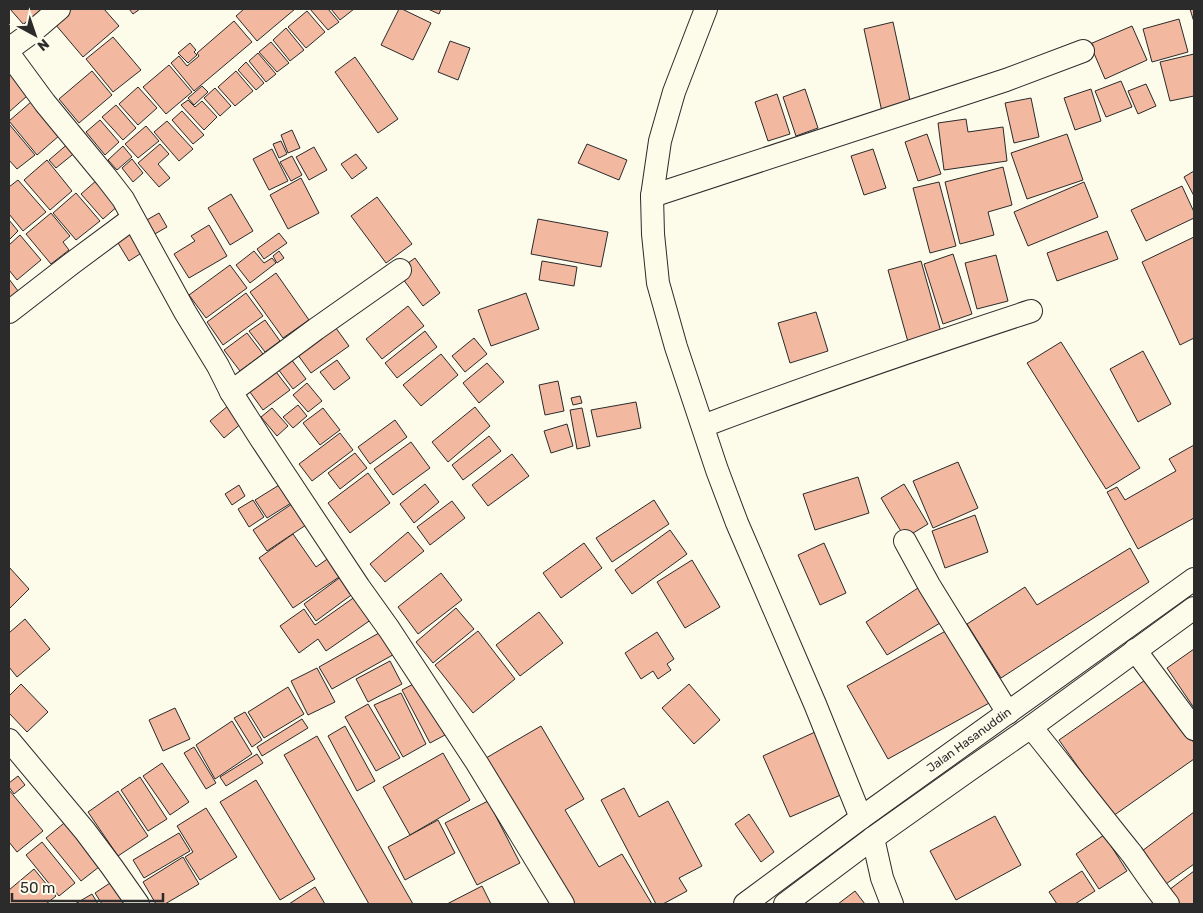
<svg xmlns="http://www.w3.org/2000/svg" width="1203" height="913" font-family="Rubik,sans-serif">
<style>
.building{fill:#f2b8a0;stroke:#2b2b2b}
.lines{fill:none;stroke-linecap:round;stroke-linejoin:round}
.minor-casing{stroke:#2b2b2b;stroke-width:24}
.minor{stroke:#fdfbea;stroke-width:22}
.labels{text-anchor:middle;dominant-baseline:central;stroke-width:4;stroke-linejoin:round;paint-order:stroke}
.street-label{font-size:12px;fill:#2b2b2b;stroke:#fdfbea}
</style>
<rect width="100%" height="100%" fill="#fdfbea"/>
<g class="building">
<polygon points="10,9 44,9 24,25"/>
<polygon points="72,9 104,9 119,26 83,57 55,24"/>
<polygon points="129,9 140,9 133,14"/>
<polygon points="244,9 295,9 257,41 236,16"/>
<polygon points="310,9 328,9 339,22 328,30"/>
<polygon points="331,9 354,9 340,20"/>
<polygon points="399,9 402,9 431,23 413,60 381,45"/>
<polygon points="428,9 441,9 439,14"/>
<polygon points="1190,9 1194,9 1194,22"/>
<polygon points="307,11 325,32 306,48 288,27"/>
<polygon points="1179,19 1188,52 1152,62 1143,29"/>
<polygon points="234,21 252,42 194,91 171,63 179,56 187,66 199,56 197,53"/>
<polygon points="893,22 911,105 882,112 864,29"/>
<polygon points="1132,26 1147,60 1105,79 1090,44"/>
<polygon points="286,28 304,50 290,61 273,40"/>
<polygon points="113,37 141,70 113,92 86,59"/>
<polygon points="450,41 470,48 458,80 438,72"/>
<polygon points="271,42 289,63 277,72 259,52"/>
<polygon points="190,43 196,50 194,52 197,55 188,63 178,53"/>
<polygon points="258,53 276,74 266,82 249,61"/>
<polygon points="1194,54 1194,96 1170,101 1160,62"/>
<polygon points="355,57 398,119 378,133 335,72"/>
<polygon points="246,62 264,83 256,90 238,70"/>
<polygon points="169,65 192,92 166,114 143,87"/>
<polygon points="92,71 112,95 79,123 59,99"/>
<polygon points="236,71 253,91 235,106 218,87"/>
<polygon points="9,73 27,96 9,112"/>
<polygon points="1121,81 1132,107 1106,117 1095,91"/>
<polygon points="1146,84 1156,106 1138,114 1128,91"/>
<polygon points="202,86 208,92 194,105 188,98"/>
<polygon points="138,87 157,108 138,125 119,104"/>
<polygon points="215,88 231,106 220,116 204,98"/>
<polygon points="805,89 818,128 796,136 783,97"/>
<polygon points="1091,89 1101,121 1075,130 1064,98"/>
<polygon points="777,94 790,134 768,141 755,102"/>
<polygon points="1031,98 1039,137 1014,143 1005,103"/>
<polygon points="188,100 195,107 202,101 217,117 204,130 181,105"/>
<polygon points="31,102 60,135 37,155 9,121"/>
<polygon points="116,105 136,128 123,140 102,117"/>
<polygon points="182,111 204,135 193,144 172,120"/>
<polygon points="966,119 968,132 1003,127 1007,161 944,170 938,123"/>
<polygon points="100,120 119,142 105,155 86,132"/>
<polygon points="167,121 193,149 179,161 154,132"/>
<polygon points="9,124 35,155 17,169 9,160"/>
<polygon points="146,126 159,141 138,158 125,144"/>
<polygon points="292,130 300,148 288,153 281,135"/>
<polygon points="927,134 941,174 918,181 905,142"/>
<polygon points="1067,134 1083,180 1027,199 1011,153"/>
<polygon points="281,141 287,154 279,158 273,144"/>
<polygon points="70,142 77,151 56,168 49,160"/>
<polygon points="160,144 169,154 158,164 170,178 159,187 138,163"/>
<polygon points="587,144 627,160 619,180 578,163"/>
<polygon points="123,146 132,157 117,170 108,160"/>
<polygon points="314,147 327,170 309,180 296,157"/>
<polygon points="272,149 288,181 269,190 253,159"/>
<polygon points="873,149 886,188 864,195 851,156"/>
<polygon points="356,154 367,168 352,179 341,164"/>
<polygon points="292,156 302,175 291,181 280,162"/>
<polygon points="132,159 143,173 133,182 122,168"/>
<polygon points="47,160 72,191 50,210 24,180"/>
<polygon points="1003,167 1012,205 988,212 994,235 960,244 945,182"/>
<polygon points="1194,171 1194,196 1184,177"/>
<polygon points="301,178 319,213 288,229 270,195"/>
<polygon points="18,180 46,212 23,231 9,214 9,187"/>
<polygon points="97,180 119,205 103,219 81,194"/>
<polygon points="939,182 956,246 930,253 913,188"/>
<polygon points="1084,182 1098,217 1028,246 1014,212"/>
<polygon points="1182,186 1194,212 1194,218 1146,241 1131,210"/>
<polygon points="76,193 100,221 76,240 53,213"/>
<polygon points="231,194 253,231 230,245 208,208"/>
<polygon points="377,197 412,244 386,263 351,216"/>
<polygon points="51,213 70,236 63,242 69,250 51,264 26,234"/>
<polygon points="159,213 167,227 153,235 145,221"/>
<polygon points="538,219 608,232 601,267 531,254"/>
<polygon points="9,220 18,231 9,240"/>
<polygon points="209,225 227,256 189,278 174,254 195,241 191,236"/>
<polygon points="129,229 143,252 129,261 115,238"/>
<polygon points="1107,231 1118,259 1057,281 1047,253"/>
<polygon points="279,233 287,243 264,259 257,249"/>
<polygon points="20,235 41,260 17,280 9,270 9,245"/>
<polygon points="1194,237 1194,338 1180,345 1142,262"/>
<polygon points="254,251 264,263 272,258 276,263 250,283 236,265"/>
<polygon points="279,251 284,258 277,263 273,256"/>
<polygon points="953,254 972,314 943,324 924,264"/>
<polygon points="996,255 1008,301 977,309 965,263"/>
<polygon points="415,258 440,293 423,306 397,271"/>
<polygon points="542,261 577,267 574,286 539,280"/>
<polygon points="921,261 941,332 908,342 888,270"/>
<polygon points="230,265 247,288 206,318 189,295"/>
<polygon points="276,273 309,320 283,338 250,292"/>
<polygon points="9,279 18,291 9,299"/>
<polygon points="246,293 263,316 223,345 207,322"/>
<polygon points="526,293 539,329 491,346 478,310"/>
<polygon points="408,306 424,326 382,359 366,339"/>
<polygon points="816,312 828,351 790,363 778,323"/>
<polygon points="265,320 280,341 265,352 249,331"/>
<polygon points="333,324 349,346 311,373 295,351"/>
<polygon points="425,331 437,347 397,378 385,363"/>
<polygon points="247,333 263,354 240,371 224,350"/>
<polygon points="474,338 487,354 465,372 452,356"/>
<polygon points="1061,342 1140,468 1106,489 1027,363"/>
<polygon points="1143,351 1171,404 1138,422 1110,369"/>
<polygon points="441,354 458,375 421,406 403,385"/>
<polygon points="288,355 306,379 293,389 275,365"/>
<polygon points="337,360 350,378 334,390 320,372"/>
<polygon points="487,363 504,382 479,403 463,383"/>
<polygon points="273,368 290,390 263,410 247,388"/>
<polygon points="558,381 564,411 545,415 539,385"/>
<polygon points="307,383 322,401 308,412 293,395"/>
<polygon points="580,396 582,403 573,405 571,398"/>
<polygon points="636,402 641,428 597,437 591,410"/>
<polygon points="229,405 243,422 224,438 210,421"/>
<polygon points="298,405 307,416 293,428 283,417"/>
<polygon points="475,407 490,426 448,462 432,442"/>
<polygon points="272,408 288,426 277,436 261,417"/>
<polygon points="323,408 340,430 320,445 303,423"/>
<polygon points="582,408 590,446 577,449 570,410"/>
<polygon points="395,420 407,437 370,464 358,447"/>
<polygon points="567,424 573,446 551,453 544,431"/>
<polygon points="340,433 353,450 312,481 299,464"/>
<polygon points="489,436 501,451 463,480 452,465"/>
<polygon points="411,442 430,468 393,495 374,469"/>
<polygon points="1194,445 1194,518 1138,549 1107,492 1117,487 1125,500 1176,471 1169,459"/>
<polygon points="355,453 367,468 340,489 328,473"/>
<polygon points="512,454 529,476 488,506 472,485"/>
<polygon points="958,462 978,508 933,528 913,481"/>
<polygon points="368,473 390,503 350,533 328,503"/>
<polygon points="858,477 869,513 815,530 803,494"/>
<polygon points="284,482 296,500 267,518 255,500"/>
<polygon points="425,484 439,502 414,523 400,504"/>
<polygon points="904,484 928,524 905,538 881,498"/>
<polygon points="239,485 245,496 232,505 225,494"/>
<polygon points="253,500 264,517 249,527 238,509"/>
<polygon points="654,500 669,524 612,562 596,538"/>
<polygon points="452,501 465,518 430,545 417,527"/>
<polygon points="295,502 309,523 267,551 253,530"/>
<polygon points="975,515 988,552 945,568 932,531"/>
<polygon points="670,530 687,554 632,594 615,570"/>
<polygon points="408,532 424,551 385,582 370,564"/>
<polygon points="293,534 316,567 333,555 345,573 293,608 259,558"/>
<polygon points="584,543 602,568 561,598 543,573"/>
<polygon points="824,543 846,593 820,605 798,555"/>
<polygon points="1130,548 1149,582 1001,678 967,624 1025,587 1037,605"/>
<polygon points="692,560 720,607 685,628 657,582"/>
<polygon points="9,567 29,589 10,608 9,607"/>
<polygon points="441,573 462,600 418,634 398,607"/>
<polygon points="342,576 354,593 316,621 304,604"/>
<polygon points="921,586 945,620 887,655 866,622"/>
<polygon points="359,594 375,617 326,651 318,639 299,653 280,626 304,609 315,625"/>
<polygon points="456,608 474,629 433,663 416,642"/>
<polygon points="539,612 563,643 520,676 496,645"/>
<polygon points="25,619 50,649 17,677 9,667 9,633"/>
<polygon points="951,628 991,702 888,759 847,686"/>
<polygon points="386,629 398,652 332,689 319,667"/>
<polygon points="478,631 515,679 473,713 435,665"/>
<polygon points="657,632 674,659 667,664 671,670 658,679 653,671 641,679 625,653"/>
<polygon points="1194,649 1194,708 1167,668"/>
<polygon points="390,661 402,684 368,702 356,679"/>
<polygon points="317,668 335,702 308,715 291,681"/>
<polygon points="1148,678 1194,743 1194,759 1113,816 1059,740"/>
<polygon points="417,682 445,735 430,743 402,690"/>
<polygon points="21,684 48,712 27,732 9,713 9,696"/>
<polygon points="689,684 720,720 694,744 662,708"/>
<polygon points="288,687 304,714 264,738 248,712"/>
<polygon points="401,693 426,744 403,757 374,705"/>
<polygon points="368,704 400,758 376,771 345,717"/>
<polygon points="175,708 190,739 163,751 149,720"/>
<polygon points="245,712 262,740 252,747 234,718"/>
<polygon points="302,719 308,728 262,756 257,747"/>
<polygon points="232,721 252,754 215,779 196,745"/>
<polygon points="345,726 375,781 357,791 328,736"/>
<polygon points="541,726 584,799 565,810 599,867 622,854 652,904 571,904 486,758"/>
<polygon points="815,732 843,794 790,817 763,756"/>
<polygon points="317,736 413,904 369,904 284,755"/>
<polygon points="194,747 216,783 206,789 184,753"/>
<polygon points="443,753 470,800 410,835 383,787"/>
<polygon points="257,754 263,763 226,786 220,777"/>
<polygon points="162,763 189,802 170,815 143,776"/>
<polygon points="18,776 25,785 14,794 9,787 9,783"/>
<polygon points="140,777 167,819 148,831 121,790"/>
<polygon points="256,780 315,879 280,900 220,802"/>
<polygon points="624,788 639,817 668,801 702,866 679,878 687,891 663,904 656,904 601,800"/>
<polygon points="9,790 43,831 17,852 9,842"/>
<polygon points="118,791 148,836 118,856 88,812"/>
<polygon points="488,801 520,863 477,885 445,823"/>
<polygon points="206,808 237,857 200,880 185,857 193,852 177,826"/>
<polygon points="1194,812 1194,864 1166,884 1142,851"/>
<polygon points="749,814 774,852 761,862 735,824"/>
<polygon points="995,816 1021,865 956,900 930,851"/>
<polygon points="69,819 104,863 81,881 46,838"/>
<polygon points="438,820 455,853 405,880 388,847"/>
<polygon points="179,833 190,851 144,878 133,860"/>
<polygon points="1104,835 1127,871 1099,889 1076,854"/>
<polygon points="42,842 75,883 59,896 26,855"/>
<polygon points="183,857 199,884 165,904 156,904 143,882"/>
<polygon points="34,869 56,896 46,904 9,904 9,890"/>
<polygon points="1082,871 1095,891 1075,904 1057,904 1049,892"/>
<polygon points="1194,871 1194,904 1179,904 1169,890"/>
<polygon points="116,879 132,904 102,904 95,893"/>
<polygon points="482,886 491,904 447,904"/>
<polygon points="315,887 325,904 289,904"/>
<polygon points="855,891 865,904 838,904"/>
<polygon points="92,894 98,904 75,904"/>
</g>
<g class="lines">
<g class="minor-casing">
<g id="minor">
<polyline points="706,9 674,92 660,141 652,196 653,234 658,283 676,347 717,470 737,523 815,704 861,818"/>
<polyline points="9,49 31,33 59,9"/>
<polyline points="9,54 45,103 106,177 123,199 185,312 218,366 231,392 261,439 359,587 389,629 477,763 563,904"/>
<polyline points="652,196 1006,80 1083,51"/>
<polyline points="9,312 71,264 133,218"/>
<polyline points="231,392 316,329 400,270"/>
<path d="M703,426c108,-41 218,-79 328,-115"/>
<polyline points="905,541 929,585 1008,713"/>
<polyline points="1135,650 1194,729"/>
<path d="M1031,727c34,42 67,85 101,127 12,17 23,34 36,50"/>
<polyline points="9,740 85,831 112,867 138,904"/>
<polyline points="873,838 882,878 892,904"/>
<polyline points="745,904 861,818 1194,579"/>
<polyline points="785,904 873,838 969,770 1031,727 1194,608"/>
</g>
</g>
<use href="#minor" class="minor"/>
</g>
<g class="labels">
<g class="street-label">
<text transform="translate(969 740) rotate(-36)">Jalan Hasanuddin</text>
</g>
</g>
<rect width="1203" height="913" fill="none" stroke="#2b2b2b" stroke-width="20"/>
<g transform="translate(35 35) rotate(140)" stroke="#fdfbea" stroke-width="4" paint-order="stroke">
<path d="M0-4L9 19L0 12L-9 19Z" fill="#2b2b2b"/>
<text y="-8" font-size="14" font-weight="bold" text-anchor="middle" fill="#2b2b2b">N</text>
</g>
<path d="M12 893v8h151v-8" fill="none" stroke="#2b2b2b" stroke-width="2.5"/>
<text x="20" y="893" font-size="15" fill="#2b2b2b" stroke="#fdfbea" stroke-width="4" paint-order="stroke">50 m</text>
</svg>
